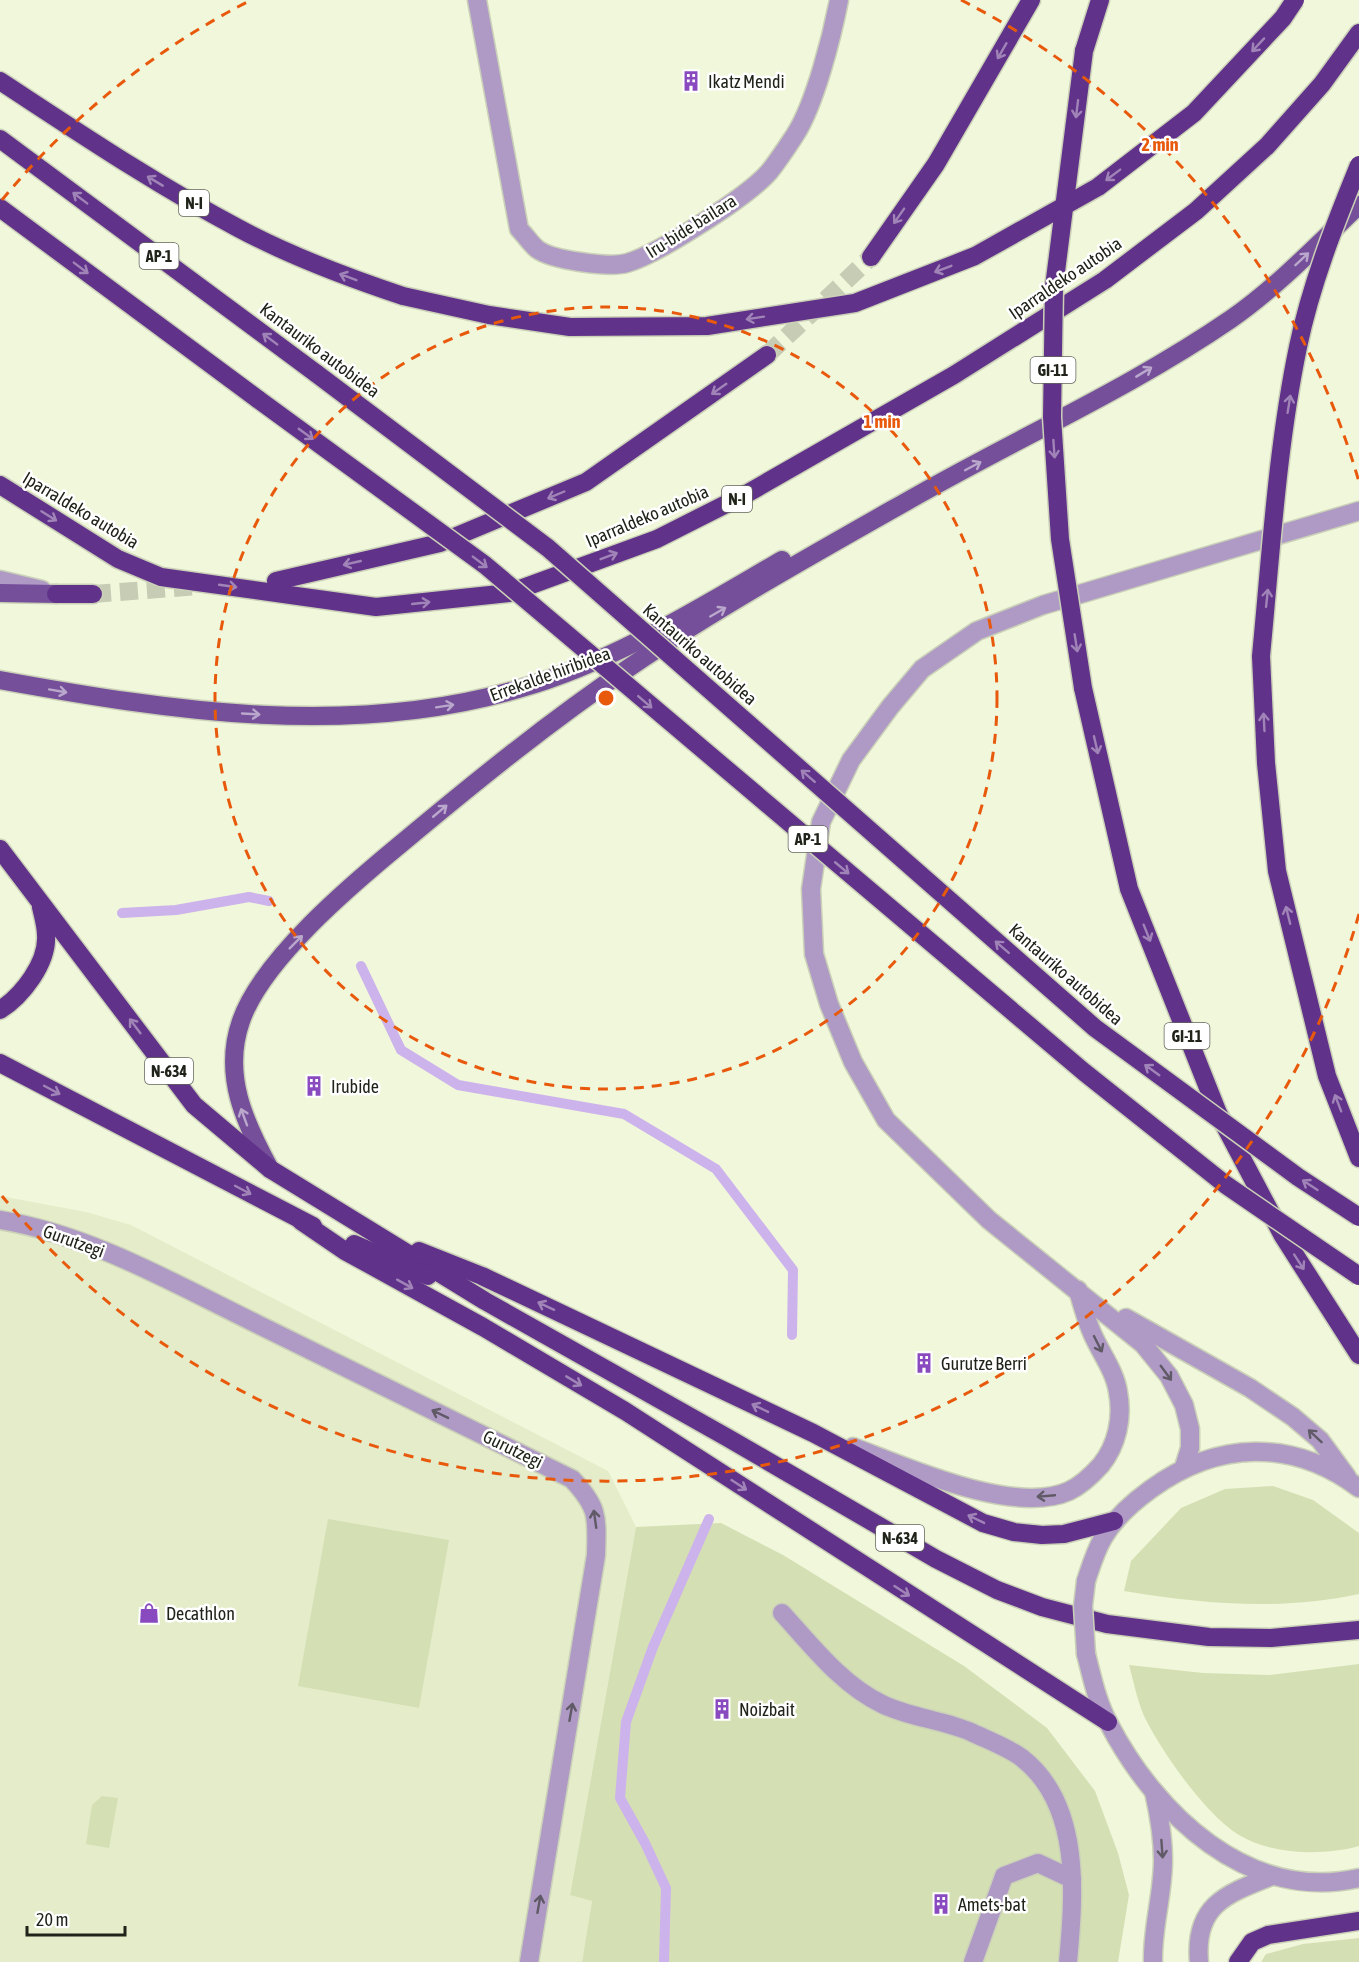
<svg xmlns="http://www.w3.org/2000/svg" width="1359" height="1962" font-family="'Asap Condensed',sans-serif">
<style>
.built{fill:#e4ecca}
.green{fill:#d5dfb4}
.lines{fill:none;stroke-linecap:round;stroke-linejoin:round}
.stream{stroke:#cdb3eb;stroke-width:10}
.highway-tunnel{stroke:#c6cdb4;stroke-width:18;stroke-dasharray:18 9;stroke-linecap:butt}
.minor-casing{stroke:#cbd1b8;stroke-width:21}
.major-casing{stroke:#cbd1b8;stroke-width:21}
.highway-casing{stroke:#cbd1b8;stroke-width:21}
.minor{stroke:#ae9ac5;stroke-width:18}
.major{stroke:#754f9a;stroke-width:18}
.highway{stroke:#613289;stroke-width:18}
.minor-bridge-casing{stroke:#cbd1b8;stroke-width:21;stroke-linecap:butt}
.highway-bridge-casing{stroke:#cbd1b8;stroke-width:21;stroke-linecap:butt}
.minor-bridge{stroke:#ae9ac5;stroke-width:18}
.highway-bridge{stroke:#613289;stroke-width:18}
.oneway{stroke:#a084b8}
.oneway2{stroke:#baa7cc}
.oneway3{stroke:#605966}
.ring{fill:none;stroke:#e8590c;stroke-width:3;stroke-dasharray:10 8}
.labels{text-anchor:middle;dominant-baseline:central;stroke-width:5;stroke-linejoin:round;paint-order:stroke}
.shield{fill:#fff;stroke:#63655e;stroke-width:1.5}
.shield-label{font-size:16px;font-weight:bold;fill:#202319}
.poi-label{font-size:18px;fill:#202319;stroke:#fff;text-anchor:start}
.street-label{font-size:18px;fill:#202319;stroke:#fff}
.centre{fill:#e8590c;stroke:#fff;stroke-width:3}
.ring-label{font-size:18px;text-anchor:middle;font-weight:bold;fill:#e8590c;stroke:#fff;stroke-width:5;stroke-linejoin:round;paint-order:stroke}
</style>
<rect width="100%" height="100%" fill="#f0f7db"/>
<polygon class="built" points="0,1196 86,1212 131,1225 608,1471 636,1527 570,1894 592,1901 582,1962 0,1962"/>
<g class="green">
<path d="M1273,1486l40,14 46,33v61c-79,17 -156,10 -235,-3l7,-30 50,-53 44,-19z"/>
<polygon points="328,1519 449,1540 419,1708 298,1686"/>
<polygon points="721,1523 783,1555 964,1666 1047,1728 1095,1791 1118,1853 1129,1895 1118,1962 582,1962 592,1901 570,1895 636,1527"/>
<path d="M1359,1664v182c-36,10 -87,9 -120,-11 -33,-20 -74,-79 -92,-113 -9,-17 -13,-39 -18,-57l74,8 66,2z"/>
<polygon points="102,1796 118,1798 109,1848 86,1844 92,1805"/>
<polygon points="1359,1938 1359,1962 1261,1962 1266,1954 1303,1944"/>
</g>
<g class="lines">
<g class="stream">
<polyline points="122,913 176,910 249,897 269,901"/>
<polyline points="361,966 401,1050 458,1085 624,1114 716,1169 793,1270 792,1335"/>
<polyline points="664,1962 666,1888 645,1843 620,1798 626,1722 653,1647 709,1519"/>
</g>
<g class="highway-tunnel">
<polyline points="767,355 871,257"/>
<polyline points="93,594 199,586"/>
</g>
<g class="minor-casing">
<g id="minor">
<path d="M477,0l42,229c6,6 12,15 18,20 14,11 72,19 90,14 31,-9 120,-66 142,-91 9,-11 18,-25 26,-37 20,-31 37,-99 44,-135"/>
<polyline points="0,580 42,590"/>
<path d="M0,1220c91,15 175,64 257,104 105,51 210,103 315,155 27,29 25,38 24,76l-67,407"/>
<polyline points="1126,1318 1250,1388 1293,1417 1320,1440 1347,1477"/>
<path d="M853,1447c53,20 162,69 216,44 13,-6 23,-16 32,-26 16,-20 22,-47 17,-73 -3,-21 -18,-40 -26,-59 -6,-14 -10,-29 -14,-43"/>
<polyline points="1184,1467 1190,1448 1190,1429 1184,1405 1169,1376 1143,1344 989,1220 886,1120 853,1062 829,1004 814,954 811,889 821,822 851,760 890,707 922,669 977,631 1043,605 1359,511"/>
<path d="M1086,1581c5,-15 9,-29 17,-43 11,-19 30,-36 48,-49 66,-48 141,-51 208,-1"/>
<path d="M782,1613c30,33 60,72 100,91 28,14 63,16 91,29 15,7 36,15 49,25 60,47 52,137 46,204"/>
<path d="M1086,1654c6,23 11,48 23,70 47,90 139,179 250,154"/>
<polyline points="973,1962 1004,1876 1038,1863 1072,1879"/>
<path d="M1153,1962c-1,-34 10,-67 10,-102 0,-23 -4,-46 -9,-68"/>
<path d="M1199,1962c-5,-57 27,-68 73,-86"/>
</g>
</g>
<g class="major-casing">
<g id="major">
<polyline points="0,593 56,594"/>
<path d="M0,680c171,31 352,59 522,8 93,-27 177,-80 260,-128"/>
<path d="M270,1169c-25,-46 -48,-94 -29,-148 21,-61 110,-136 161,-178 73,-61 148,-122 228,-176 92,-62 191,-117 288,-172 104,-59 214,-108 313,-176 46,-32 87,-75 128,-114"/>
</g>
</g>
<g class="highway-casing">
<g id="highway">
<polyline points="1084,51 1100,0"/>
<path d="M0,81c78,51 155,103 238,147 52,28 108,49 165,68"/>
<polyline points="0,139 317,374"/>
<polyline points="0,208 259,400"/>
<polyline points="871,257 936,164 1031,0"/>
<polyline points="0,485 118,559 161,577 376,607 509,593 657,539 748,493 954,375 1105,280 1196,211 1267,146 1322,84 1359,33"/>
<polyline points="276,581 440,543 586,482 767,355"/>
<polyline points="56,594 93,594"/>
<polyline points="1261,656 1266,763 1277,871 1327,1076 1359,1158"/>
<polyline points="1083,688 1129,889 1218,1113 1283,1236 1359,1355"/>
<polyline points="0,849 194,1105 270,1169 485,1301 728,1438 936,1559 997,1590 1042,1607 1107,1624 1209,1637 1271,1638 1359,1630"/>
<path d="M0,1010c22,-14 48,-47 46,-75 0,-9 -3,-19 -5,-28"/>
<polyline points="0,1063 313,1226"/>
<polyline points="301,1221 345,1251 483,1327 625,1411 1108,1722"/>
<polyline points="354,1244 428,1276"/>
<polyline points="419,1251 482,1276 813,1433 983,1523 1014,1532 1042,1535 1064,1534 1114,1521"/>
<polyline points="1238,1962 1252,1942 1268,1935 1359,1921"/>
</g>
</g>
<use href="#minor" class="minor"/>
<use href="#major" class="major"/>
<use href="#highway" class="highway"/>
<g class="minor-bridge-casing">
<polyline id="minor-bridge" points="1086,1581 1083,1606 1086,1654"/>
</g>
<g class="highway-bridge-casing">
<g id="highway-bridge">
<polyline points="403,296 489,315 570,327 707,326 855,303 975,256 1098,187 1194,113 1283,18 1295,0"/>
<polyline points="317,374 548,548 1095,1028 1298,1177 1359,1217"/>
<polyline points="259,400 485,565 1084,1072 1226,1185 1359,1276"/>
<path d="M1261,656c10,-103 16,-208 37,-309 13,-63 37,-123 61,-182"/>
<polyline points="1083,688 1060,539 1052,417 1054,287 1084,51"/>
</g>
</g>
<use href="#minor-bridge" class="minor-bridge"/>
<use href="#highway-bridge" class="highway-bridge"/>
</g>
<defs><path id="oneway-shaft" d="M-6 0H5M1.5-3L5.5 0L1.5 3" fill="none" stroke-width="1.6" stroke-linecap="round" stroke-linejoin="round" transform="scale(1.5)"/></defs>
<g class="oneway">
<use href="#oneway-shaft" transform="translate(1258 45) rotate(133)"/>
<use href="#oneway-shaft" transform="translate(1002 51) rotate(120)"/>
<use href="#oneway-shaft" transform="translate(1077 109) rotate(97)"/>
<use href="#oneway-shaft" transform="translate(1113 175) rotate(143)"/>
<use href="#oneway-shaft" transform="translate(155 181) rotate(-149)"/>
<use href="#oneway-shaft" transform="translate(80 198) rotate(-143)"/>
<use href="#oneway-shaft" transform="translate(899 216) rotate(125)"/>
<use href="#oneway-shaft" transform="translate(81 268) rotate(37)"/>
<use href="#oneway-shaft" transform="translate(943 269) rotate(159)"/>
<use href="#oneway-shaft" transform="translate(348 277) rotate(-159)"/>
<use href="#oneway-shaft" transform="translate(755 318) rotate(171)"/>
<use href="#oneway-shaft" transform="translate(270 339) rotate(-143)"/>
<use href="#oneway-shaft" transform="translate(719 389) rotate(145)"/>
<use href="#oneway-shaft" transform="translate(1289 404) rotate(-81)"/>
<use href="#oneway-shaft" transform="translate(306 434) rotate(36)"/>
<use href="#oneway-shaft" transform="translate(1054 449) rotate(86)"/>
<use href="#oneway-shaft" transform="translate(556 495) rotate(157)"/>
<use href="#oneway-shaft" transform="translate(49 516) rotate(32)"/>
<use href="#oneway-shaft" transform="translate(609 556) rotate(-21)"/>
<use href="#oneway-shaft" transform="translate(480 562) rotate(37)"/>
<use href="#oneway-shaft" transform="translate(352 563) rotate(167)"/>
<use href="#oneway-shaft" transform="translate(228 586) rotate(8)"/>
<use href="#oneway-shaft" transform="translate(1267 598) rotate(-84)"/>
<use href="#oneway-shaft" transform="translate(421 603) rotate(-6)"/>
<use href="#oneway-shaft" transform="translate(1076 643) rotate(81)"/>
<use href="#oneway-shaft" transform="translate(645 702) rotate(41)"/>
<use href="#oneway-shaft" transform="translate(1264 722) rotate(-93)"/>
<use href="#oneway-shaft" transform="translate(1096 745) rotate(77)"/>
<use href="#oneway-shaft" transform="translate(808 776) rotate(-139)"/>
<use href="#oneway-shaft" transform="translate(842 868) rotate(40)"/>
<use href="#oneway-shaft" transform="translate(1288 915) rotate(-104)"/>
<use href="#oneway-shaft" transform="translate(1147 933) rotate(68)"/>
<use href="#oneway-shaft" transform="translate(1002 947) rotate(-139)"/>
<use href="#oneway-shaft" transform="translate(135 1026) rotate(-127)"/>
<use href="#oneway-shaft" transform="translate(1152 1070) rotate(-144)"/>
<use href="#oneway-shaft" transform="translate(52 1090) rotate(28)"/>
<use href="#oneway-shaft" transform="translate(1338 1103) rotate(-111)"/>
<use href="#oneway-shaft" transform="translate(1310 1185) rotate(-147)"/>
<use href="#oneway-shaft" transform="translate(243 1190) rotate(28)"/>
<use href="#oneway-shaft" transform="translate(1299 1262) rotate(57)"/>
<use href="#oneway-shaft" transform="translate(405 1284) rotate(29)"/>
<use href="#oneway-shaft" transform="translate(546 1306) rotate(-155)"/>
<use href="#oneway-shaft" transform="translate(574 1381) rotate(31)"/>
<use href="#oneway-shaft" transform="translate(760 1408) rotate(-154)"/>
<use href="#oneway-shaft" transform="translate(739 1485) rotate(33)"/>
<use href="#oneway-shaft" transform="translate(976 1519) rotate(-154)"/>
<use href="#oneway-shaft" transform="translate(902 1591) rotate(33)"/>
</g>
<g class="oneway2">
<use href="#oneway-shaft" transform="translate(1302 259) rotate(-43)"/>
<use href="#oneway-shaft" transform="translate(1144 372) rotate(-31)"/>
<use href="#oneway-shaft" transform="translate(973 466) rotate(-28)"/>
<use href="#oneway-shaft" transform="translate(718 612) rotate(-30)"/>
<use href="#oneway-shaft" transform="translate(58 691) rotate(10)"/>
<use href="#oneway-shaft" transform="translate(445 706) rotate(-9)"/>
<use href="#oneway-shaft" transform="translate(251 714) rotate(3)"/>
<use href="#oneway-shaft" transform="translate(440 811) rotate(-40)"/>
<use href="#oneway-shaft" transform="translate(296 942) rotate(-45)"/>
<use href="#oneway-shaft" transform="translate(244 1117) rotate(-110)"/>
</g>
<g class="oneway3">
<use href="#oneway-shaft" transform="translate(1098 1344) rotate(63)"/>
<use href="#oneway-shaft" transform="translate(1166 1373) rotate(54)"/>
<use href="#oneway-shaft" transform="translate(440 1414) rotate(-154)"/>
<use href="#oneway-shaft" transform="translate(1315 1436) rotate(-137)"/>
<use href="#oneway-shaft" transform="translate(1046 1496) rotate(175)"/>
<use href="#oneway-shaft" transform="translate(595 1519) rotate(-98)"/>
<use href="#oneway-shaft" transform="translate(571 1712) rotate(-80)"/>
<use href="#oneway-shaft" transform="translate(1162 1849) rotate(86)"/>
<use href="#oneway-shaft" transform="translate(539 1904) rotate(-80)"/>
</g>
<g class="ring">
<circle cx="606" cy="698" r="391"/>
<path d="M1359 914A783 783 0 0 1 2 1196M2 200A783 783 0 0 1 251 0M961 0A783 783 0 0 1 1359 482"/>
</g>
<defs>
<g id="building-bare" transform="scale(1.62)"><path d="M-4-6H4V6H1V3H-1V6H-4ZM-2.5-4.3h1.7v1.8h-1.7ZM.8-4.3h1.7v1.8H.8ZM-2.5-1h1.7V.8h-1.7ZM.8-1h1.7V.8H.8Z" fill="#8a4abf" stroke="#fff" stroke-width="2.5" paint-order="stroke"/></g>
<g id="shop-bare" transform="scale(1.62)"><path d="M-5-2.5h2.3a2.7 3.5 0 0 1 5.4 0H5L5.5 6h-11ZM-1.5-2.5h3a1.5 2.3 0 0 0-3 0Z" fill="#8a4abf" stroke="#fff" stroke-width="2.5" paint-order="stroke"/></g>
</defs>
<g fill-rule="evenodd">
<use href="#building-bare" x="691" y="81"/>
<use href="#building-bare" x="314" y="1086"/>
<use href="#building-bare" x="924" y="1363"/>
<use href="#shop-bare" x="149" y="1613"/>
<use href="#building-bare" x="722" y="1709"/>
<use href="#building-bare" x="941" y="1904"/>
</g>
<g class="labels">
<g class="shield">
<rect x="179" y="190" width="30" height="26" rx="4.5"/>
<rect x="139.5" y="243" width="39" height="26" rx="4.5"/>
<rect x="1030.5" y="357" width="45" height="26" rx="4.5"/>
<rect x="722" y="486" width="30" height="26" rx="4.5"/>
<rect x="788.5" y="826" width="39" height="26" rx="4.5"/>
<rect x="1164.5" y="1023" width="45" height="26" rx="4.5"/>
<rect x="145" y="1058" width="48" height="26" rx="4.5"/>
<rect x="876" y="1525" width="48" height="26" rx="4.5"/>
</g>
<g class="shield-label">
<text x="194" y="203">N-I</text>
<text x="159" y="256">AP-1</text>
<text x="1053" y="370">GI-11</text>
<text x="737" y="499">N-I</text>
<text x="808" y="839">AP-1</text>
<text x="1187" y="1036">GI-11</text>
<text x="169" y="1071">N-634</text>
<text x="900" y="1538">N-634</text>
</g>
<g class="poi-label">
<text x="708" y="81">Ikatz Mendi</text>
<text x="331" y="1086">Irubide</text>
<text x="941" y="1363">Gurutze Berri</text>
<text x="166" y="1613">Decathlon</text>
<text x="739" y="1709">Noizbait</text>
<text x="958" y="1904">Amets-bat</text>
</g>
<g class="street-label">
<text transform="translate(691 226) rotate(-32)">Iru-bide bailara</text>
<text transform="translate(1065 278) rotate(-34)">Iparraldeko autobia</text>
<text transform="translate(320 350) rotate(37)">Kantauriko autobidea</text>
<text transform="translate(81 510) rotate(31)">Iparraldeko autobia</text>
<text transform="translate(647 516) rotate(-23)">Iparraldeko autobia</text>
<text transform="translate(700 654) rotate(41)">Kantauriko autobidea</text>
<text transform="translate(550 674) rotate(-20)">Errekalde hiribidea</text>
<text transform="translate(1066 974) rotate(41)">Kantauriko autobidea</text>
<text transform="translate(74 1241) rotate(20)">Gurutzegi</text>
<text transform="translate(513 1449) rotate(26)">Gurutzegi</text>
</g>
</g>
<circle cx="606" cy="698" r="9" class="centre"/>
<g class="ring-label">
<text x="1160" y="151">2 min</text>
<text x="882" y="428">1 min</text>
</g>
<path d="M27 1926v9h98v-9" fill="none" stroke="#202319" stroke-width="3"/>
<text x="36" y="1926" font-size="18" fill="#202319" stroke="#ffffff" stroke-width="4.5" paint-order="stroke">20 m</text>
</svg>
